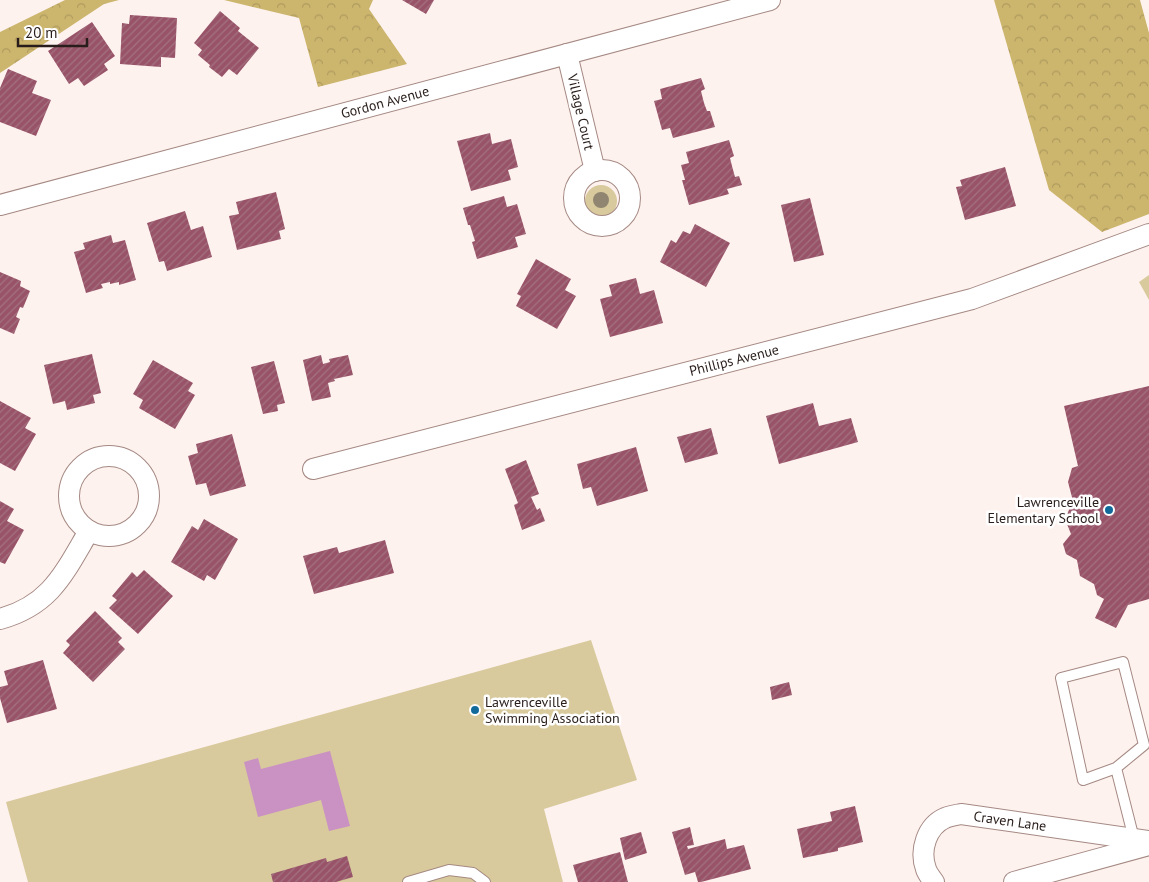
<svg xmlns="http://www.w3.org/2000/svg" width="1149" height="882" font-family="'PT Sans',sans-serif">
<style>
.green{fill:#d8ca9d}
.forest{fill:url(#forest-crowns)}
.water{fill:#ca91c3}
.building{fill:url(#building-hatch)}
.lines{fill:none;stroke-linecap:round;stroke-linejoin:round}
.lane-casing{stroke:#a58983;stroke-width:12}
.street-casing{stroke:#a58983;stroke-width:22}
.lane{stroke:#fff;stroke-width:10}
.street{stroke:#fff;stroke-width:20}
.tree{fill:#8f8571}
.poi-dot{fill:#126a9a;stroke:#fff;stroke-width:2}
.labels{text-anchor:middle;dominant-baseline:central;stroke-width:5;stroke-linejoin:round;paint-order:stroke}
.street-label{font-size:14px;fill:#281d1a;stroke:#fff}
.poi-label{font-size:14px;fill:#281d1a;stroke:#fff;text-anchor:end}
</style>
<defs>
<pattern id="forest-crowns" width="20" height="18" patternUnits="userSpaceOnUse" patternTransform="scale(1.25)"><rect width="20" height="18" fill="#ccb56d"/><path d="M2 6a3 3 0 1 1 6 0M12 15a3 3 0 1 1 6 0" fill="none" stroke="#af9b5e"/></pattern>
<pattern id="building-hatch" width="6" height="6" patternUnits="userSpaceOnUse" patternTransform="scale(1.25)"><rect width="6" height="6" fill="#985368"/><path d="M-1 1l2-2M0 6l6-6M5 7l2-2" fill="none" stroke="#a37281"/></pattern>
</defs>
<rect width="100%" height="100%" fill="#fef2ef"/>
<g class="green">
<circle cx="601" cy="201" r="16"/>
<polygon points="1149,275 1149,300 1139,282"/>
<polygon points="591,640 637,780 544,809 563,882 28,882 6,802"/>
</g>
<g class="forest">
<polygon points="65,0 119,0 104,4 0,73 0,32"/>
<polygon points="224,0 373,0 369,9 407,64 318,87 299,18"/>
<polygon points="994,0 1140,0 1149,33 1149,214 1102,232 1049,190"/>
</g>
<polygon class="water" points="330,751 350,826 329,831 321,800 258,817 244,762 258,758 261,769"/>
<g class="building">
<polygon points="402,0 434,0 426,14"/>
<polygon points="220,11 240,28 238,31 259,48 237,75 229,69 222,77 209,67 210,65 198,55 202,50 194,43"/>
<polygon points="130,15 177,18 175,58 161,57 161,67 120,64 122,23 129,24"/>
<polygon points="92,22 115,56 104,64 108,70 84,86 78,78 69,84 48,51"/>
<polygon points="8,69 37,81 32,93 51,100 36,136 0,122 0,88"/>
<polygon points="701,78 705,89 701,91 704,103 707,111 710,111 715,127 673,138 670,128 662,130 654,101 662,99 660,89"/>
<polygon points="490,133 492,144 511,139 518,167 508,170 511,180 471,191 457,141"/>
<polygon points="729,140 734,156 730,158 732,166 735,177 739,176 742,185 727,189 729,194 689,205 682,180 685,180 681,165 689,163 686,152"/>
<polygon points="1005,167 1016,206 965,220 956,187 962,186 960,180"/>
<polygon points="276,192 285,229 279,231 281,239 237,250 229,216 239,214 236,202"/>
<polygon points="504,196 507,207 517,204 526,234 515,237 518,247 477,259 472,242 475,241 470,225 468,225 463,208"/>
<polygon points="810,198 824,255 794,262 781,205"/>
<polygon points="185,211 191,230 203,226 212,257 167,271 164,261 159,262 147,223"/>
<polygon points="695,224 730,243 706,287 660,262 671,240 676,243 683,231 690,234"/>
<polygon points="111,235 113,243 125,240 136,280 119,285 119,282 110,284 110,282 101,284 103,288 86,293 74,252 85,249 83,243"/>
<polygon points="536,259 571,279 565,290 576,296 557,329 516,306 521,296 517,294"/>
<polygon points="0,272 21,281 20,286 30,291 23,308 20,307 16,317 20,319 14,334 0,328"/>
<polygon points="636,278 640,294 654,290 663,323 610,337 600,299 612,296 609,285"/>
<polygon points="92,354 101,393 93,395 95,403 67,410 65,401 53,404 44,365"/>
<polygon points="321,355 323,364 330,362 329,359 348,355 353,375 334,379 335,381 328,383 331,397 312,401 303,360"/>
<polygon points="153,360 193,383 188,391 195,395 175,429 139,408 143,400 133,394"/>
<polygon points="274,361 285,403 277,405 278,411 263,414 251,367"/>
<polygon points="1149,386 1149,599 1128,605 1116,628 1095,618 1104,599 1097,595 1094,584 1080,576 1077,560 1066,554 1063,544 1071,534 1065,519 1073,501 1068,482 1072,468 1078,466 1064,406"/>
<polygon points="0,401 31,418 25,428 36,434 15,471 0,463"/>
<polygon points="813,403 819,426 851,418 858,442 779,464 766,416"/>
<polygon points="711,428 718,454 685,463 677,437"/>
<polygon points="232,434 246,486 210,496 206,483 196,485 188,456 198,453 196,444"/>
<polygon points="636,447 648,491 597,506 591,487 583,489 577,464"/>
<polygon points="526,460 539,494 531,497 537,510 540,508 545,521 522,530 514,505 518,503 505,469"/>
<polygon points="0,501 14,509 7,521 24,530 5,564 0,562"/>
<polygon points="204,519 238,539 215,580 207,575 204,581 171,562 192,526 198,530"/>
<polygon points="385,540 394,573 314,594 303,556 337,547 339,553"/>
<polygon points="144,570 173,596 138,634 109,608 117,600 112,596 132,572 137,577"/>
<polygon points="95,611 122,638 118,642 125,649 93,682 63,653 70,645 66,641"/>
<polygon points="43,660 57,709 7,723 0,698 0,687 8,685 4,671"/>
<polygon points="789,682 792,695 772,700 770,687"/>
<polygon points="855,806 863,842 838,848 838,851 803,858 797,829 832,821 830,812"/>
<polygon points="690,827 694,845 687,846 688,849 725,839 727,849 744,845 751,869 701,882 698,882 695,872 685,875 672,832"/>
<polygon points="641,832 647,853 625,860 620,838"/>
<polygon points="620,852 628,882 578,882 573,865"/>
<polygon points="347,856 353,877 336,882 273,882 271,874 326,858 327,862"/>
</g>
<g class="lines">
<g class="lane-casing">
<g id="lane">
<polyline points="1116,768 1083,780 1061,678 1123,662 1144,745 1116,768 1134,839"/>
<polyline points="408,882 449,870 473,873 485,882"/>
</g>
</g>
<g class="street-casing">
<g id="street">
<polyline points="567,54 595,171"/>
<circle cx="602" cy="198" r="28"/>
<polyline points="0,205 770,0"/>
<circle cx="109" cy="496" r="40"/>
<polyline points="313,469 972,299 1149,234"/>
<path d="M0,619c51,-14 64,-46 89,-88"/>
<path d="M934,882c-3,-4 -7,-9 -8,-13 -7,-19 1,-43 19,-51 5,-2 11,-3 16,-4l188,27"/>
<polyline points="1014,882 1149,845"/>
</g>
</g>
<use href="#lane" class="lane"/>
<use href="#street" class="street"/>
</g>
<circle class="tree" cx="601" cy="200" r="8"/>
<g class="poi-dot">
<circle cx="1109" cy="510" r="5"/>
<circle cx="475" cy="710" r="5"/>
</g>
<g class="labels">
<g class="street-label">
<text transform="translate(385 102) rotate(-15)">Gordon Avenue</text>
<text transform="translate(581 112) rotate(77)">Village Court</text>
<text transform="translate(734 360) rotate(-14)">Phillips Avenue</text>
<text transform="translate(1010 821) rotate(8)">Craven Lane</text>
</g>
<g class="poi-label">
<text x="1099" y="502">Lawrenceville<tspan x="1099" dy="16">Elementary School</tspan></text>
<text x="485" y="702" text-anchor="start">Lawrenceville<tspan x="485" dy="16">Swimming Association</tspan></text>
</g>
</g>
<path d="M18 38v8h69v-8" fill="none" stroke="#281d1a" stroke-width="2.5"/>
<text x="25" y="38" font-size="15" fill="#281d1a" stroke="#ffffff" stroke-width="4" paint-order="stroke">20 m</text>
</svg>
